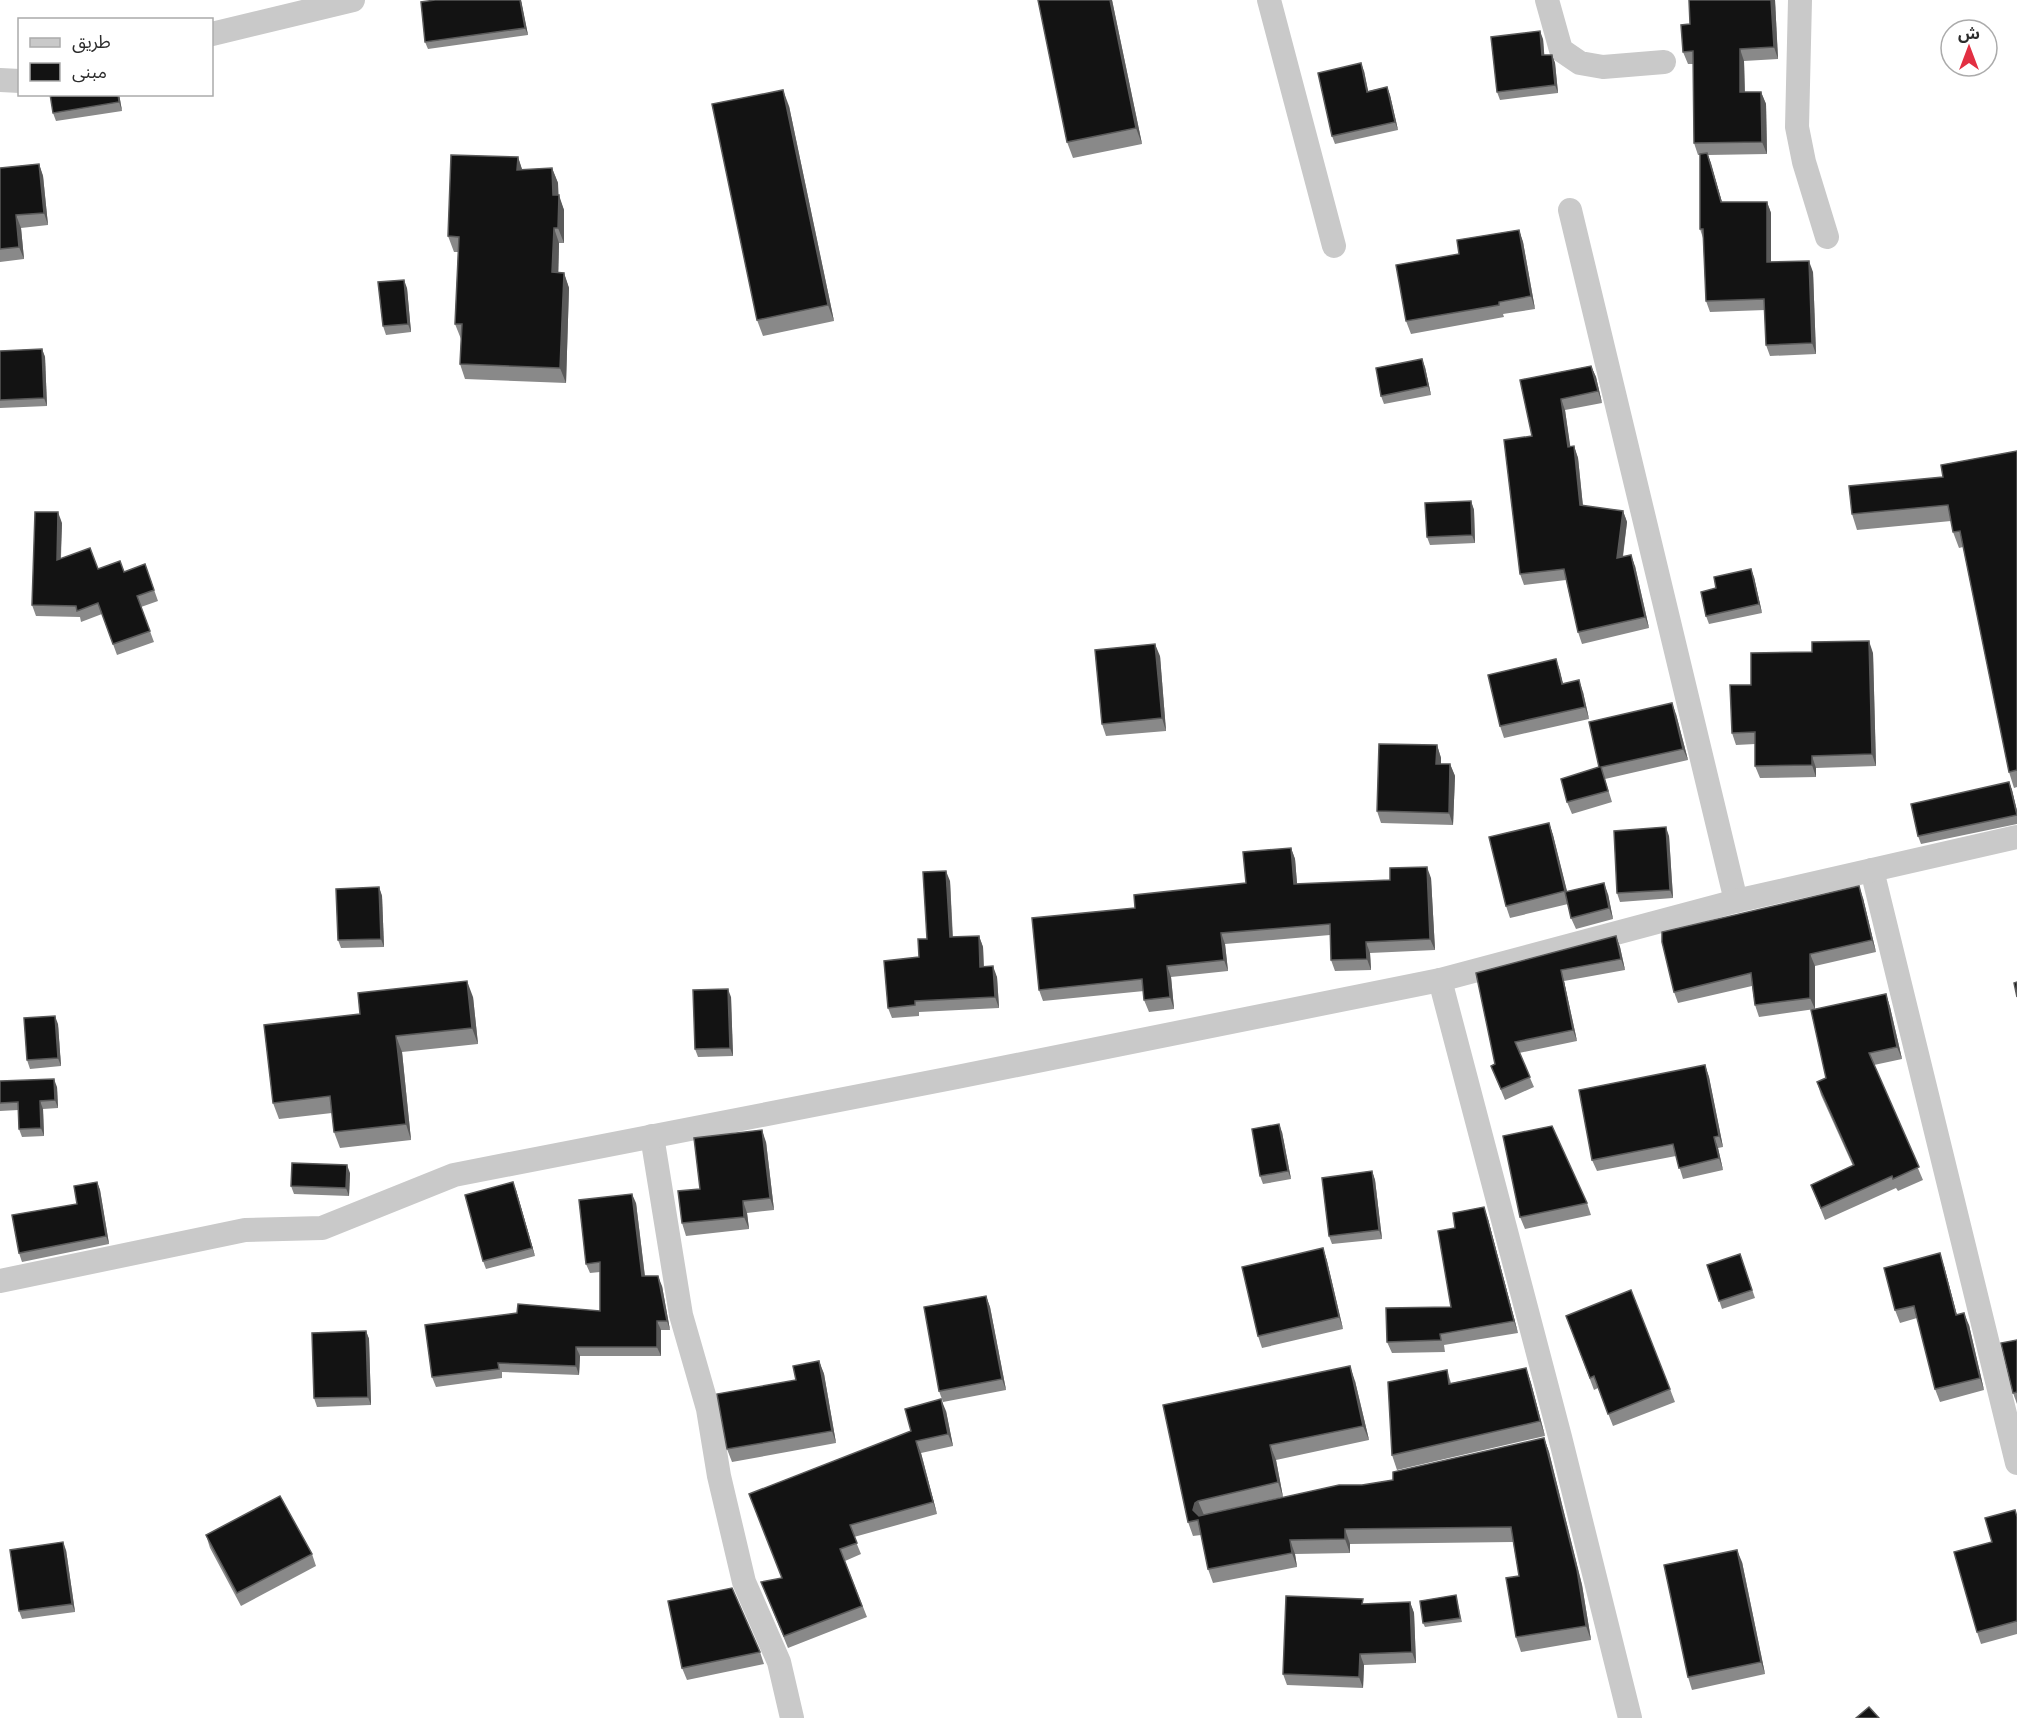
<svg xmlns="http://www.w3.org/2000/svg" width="2017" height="1718" font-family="Montserrat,'Noto Sans Arabic',sans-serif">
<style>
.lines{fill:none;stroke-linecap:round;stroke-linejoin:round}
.minor{stroke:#c9c9c9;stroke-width:24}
.wall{fill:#898989}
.shaded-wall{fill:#5a5a5a}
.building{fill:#131313;stroke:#5a5a5a;stroke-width:1.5}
</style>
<rect width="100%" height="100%" fill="#fff"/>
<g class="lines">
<g class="minor">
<polyline points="1269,0 1334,246"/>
<polyline points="1547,0 1561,50 1580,63 1603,67 1664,62"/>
<polyline points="1800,0 1797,127 1804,162 1827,237"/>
<polyline points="212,34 353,0"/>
<polyline points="0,80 20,81"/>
<polyline points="1570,210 1736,901"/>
<polyline points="1872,870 2017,1463"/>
<polyline points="1440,980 1560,1437 1630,1718"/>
<polyline points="652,1136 681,1315 708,1409 719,1476 744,1582 779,1662 792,1718"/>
<polyline points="0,1281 245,1230 322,1228 454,1175 957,1077 1440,980 1736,901 2017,837"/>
</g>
</g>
<g class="wall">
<polygon points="521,0 528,35 428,49 425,42"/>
<polygon points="1112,0 1142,144 1073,158 1067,142"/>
<polygon points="1689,0 1775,0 1778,59 1744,61 1745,92 1761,92 1766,104 1767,154 1708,155 1722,202 1767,202 1771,213 1771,262 1813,272 1816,354 1770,356 1766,345 1765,310 1710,312 1706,301 1703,238 1700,229 1700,155 1698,155 1694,143 1693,64 1688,64 1683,52 1690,24"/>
<polygon points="1543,39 1544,55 1552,55 1555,63 1558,93 1500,100 1497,92"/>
<polygon points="1364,71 1368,91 1387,87 1390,95 1398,130 1335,144 1332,136"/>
<polygon points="119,94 122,111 56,121 53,113"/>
<polygon points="789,106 834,321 763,336 757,320"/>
<polygon points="518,157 522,170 552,168 558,183 558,195 564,210 564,243 559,243 558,273 564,273 569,288 566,383 465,379 460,364 461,339 455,324 458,252 454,252 448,236"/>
<polygon points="39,164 43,176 48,225 21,228 24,259 0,262 0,168"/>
<polygon points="1519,230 1523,242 1535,309 1503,314 1504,317 1411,334 1406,321 1459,254"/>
<polygon points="407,288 411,332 386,335 383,326"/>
<polygon points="42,349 45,357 47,406 0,408 0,351"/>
<polygon points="1591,366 1596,377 1602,403 1565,410 1570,447 1574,446 1578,458 1583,506 1623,511 1627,522 1623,557 1635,566 1649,628 1582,644 1578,632 1566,580 1524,585 1520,574 1532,436 1520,380"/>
<polygon points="1425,367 1431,395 1384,404 1381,396"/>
<polygon points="2017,451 2017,787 2014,788 2009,772 1963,547 1959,548 1953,532 1951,521 1857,530 1852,514 1943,477"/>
<polygon points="1471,501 1474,510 1475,543 1430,545 1427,537"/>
<polygon points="62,523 61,558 98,569 124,572 145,564 158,601 141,607 154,642 117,655 102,614 81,622 80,617 36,616 32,605"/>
<polygon points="1754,577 1762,613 1709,624 1706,616 1716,588"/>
<polygon points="1873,653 1876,766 1816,768 1816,777 1760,778 1755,766 1755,744 1736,745 1732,733 1751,685"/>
<polygon points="1160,656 1166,731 1106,736 1102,724"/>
<polygon points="1556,659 1563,684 1583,692 1589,719 1504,738 1500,726"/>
<polygon points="1676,714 1688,760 1605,779 1612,802 1572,814 1567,802 1599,767"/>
<polygon points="1437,745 1441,758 1441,764 1450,764 1455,776 1453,825 1381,823 1377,811"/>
<polygon points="2009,782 2012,790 2017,811 2017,824 1921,844 1918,836"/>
<polygon points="1549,823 1553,835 1567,892 1608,894 1613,919 1576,929 1571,918 1568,904 1510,918 1506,906"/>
<polygon points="1669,836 1673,898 1620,902 1617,893"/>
<polygon points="1291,848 1295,859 1297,884 1431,878 1435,950 1370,953 1371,970 1335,971 1331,960 1330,935 1225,944 1228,971 1171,977 1174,1009 1149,1012 1144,1000 1144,991 1043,1001 1039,990 1135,908 1246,883"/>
<polygon points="950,881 953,937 979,936 983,947 984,967 997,977 999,1008 919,1012 919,1016 892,1018 888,1008 919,957"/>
<polygon points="379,887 382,896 384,947 341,948 338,940"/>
<polygon points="1863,898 1876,952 1815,966 1815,1009 1759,1017 1755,1005 1752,986 1678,1003 1674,992"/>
<polygon points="1616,936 1620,947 1625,970 1564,981 1577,1041 1519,1053 1534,1087 1505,1100 1491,1066 1495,1064 1476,973"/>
<polygon points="1886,994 1890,1007 1902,1059 1874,1065 1923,1180 1898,1191 1896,1188 1825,1220 1811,1185 1853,1166 1821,1095 1817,1082 1826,1078"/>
<polygon points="473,997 478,1044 402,1052 411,1140 340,1148 334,1132 332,1113 279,1119 273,1103 360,1014"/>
<polygon points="731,997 733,1056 698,1057 695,1049"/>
<polygon points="58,1024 61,1066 30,1069 27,1060"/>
<polygon points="1705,1065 1709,1077 1723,1147 1718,1148 1723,1170 1683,1179 1676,1156 1597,1171 1592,1160"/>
<polygon points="0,1081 57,1087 58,1108 43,1109 44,1136 22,1137 19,1129 18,1110 0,1111"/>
<polygon points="1282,1132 1291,1179 1263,1184 1260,1176"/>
<polygon points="766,1142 774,1210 747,1213 749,1229 686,1236 682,1223 700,1189"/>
<polygon points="1372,1171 1375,1180 1382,1239 1332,1244 1329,1236"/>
<polygon points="350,1173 349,1196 294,1194 291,1186"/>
<polygon points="97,1182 100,1190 109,1244 22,1262 19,1253 77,1204"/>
<polygon points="516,1190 535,1256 486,1269 483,1261"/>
<polygon points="636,1203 645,1276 662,1286 670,1330 661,1330 661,1356 580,1356 579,1375 502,1372 502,1378 436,1387 432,1377 600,1311 600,1272 590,1273 586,1264"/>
<polygon points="1587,1203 1591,1215 1525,1229 1520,1217"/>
<polygon points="1488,1219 1518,1333 1444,1345 1445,1352 1392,1353 1387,1342 1451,1307 1455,1228"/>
<polygon points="1323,1248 1327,1261 1343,1329 1262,1348 1258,1336"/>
<polygon points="1740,1254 1755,1298 1722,1309 1707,1265"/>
<polygon points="1944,1266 1957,1315 1969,1325 1984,1390 1940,1402 1935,1389 1917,1318 1900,1323 1895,1310"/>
<polygon points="986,1296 990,1307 1006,1390 943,1402 939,1391"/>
<polygon points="1566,1316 1670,1389 1675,1402 1613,1426 1598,1388 1594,1390"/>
<polygon points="366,1331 369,1339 371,1405 317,1407 314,1398"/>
<polygon points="2017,1340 2017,1404 2013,1393"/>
<polygon points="819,1361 824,1374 836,1443 732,1462 727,1449 796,1380"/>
<polygon points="1526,1368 1531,1383 1545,1436 1397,1470 1392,1455 1447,1370 1451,1383"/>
<polygon points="1355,1381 1369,1440 1276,1460 1283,1497 1203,1515 1362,1485 1393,1480 1544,1438 1549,1452 1582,1585 1591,1640 1521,1652 1516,1637 1519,1576 1513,1542 1350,1544 1350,1553 1295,1554 1297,1567 1213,1583 1208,1569 1201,1535 1193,1536 1188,1522 1163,1405"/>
<polygon points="946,1411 953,1446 921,1453 937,1514 854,1537 861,1554 845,1561 867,1617 788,1648 761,1582 782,1578"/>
<polygon points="2017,1515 2017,1634 1981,1644 1977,1632 1992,1542"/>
<polygon points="206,1535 312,1554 316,1566 241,1606 210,1548"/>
<polygon points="66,1550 75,1612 22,1619 19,1611"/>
<polygon points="1742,1562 1765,1674 1692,1690 1688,1677"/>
<polygon points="1456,1595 1462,1622 1425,1627 1423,1623"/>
<polygon points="1410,1602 1414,1613 1416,1663 1364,1665 1363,1688 1287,1685 1283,1674"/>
<polygon points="760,1652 764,1664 687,1680 682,1668"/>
</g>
<g class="shaded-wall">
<polygon points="520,0 521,0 528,35 525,28"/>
<polygon points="1110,0 1112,0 1142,144 1136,128"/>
<polygon points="1771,0 1775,0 1778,59 1774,47"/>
<polygon points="1540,31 1543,39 1545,63 1542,55"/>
<polygon points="1740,49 1744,61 1745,104 1740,92"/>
<polygon points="1552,55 1555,63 1558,93 1555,85"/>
<polygon points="1361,63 1364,71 1370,100 1367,92"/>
<polygon points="1387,87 1390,95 1398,130 1395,122"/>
<polygon points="783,90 789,106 834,321 828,305"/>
<polygon points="1761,92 1766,104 1767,154 1762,142"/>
<polygon points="118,94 119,94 122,111 119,102"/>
<polygon points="1707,153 1711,163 1725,213 1721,202"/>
<polygon points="518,157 523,172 517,170"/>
<polygon points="39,164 43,176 48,225 44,213"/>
<polygon points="552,168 558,183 559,204 559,195 564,210 564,243 558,228 553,195"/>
<polygon points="1767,202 1771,213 1771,273 1767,262"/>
<polygon points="16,215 21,228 24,259 19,247"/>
<polygon points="554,228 559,243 558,287 552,272"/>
<polygon points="1519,230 1523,242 1535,309 1531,296"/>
<polygon points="1809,261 1813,272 1816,354 1812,343"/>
<polygon points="564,273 569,288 566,383 560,368"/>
<polygon points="404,280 407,288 411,332 408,324"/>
<polygon points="42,349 45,357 47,406 44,398"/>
<polygon points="1422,359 1425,367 1431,395 1428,386"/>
<polygon points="1591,366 1596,377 1602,403 1598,391"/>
<polygon points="1561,399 1565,410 1572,458 1568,447"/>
<polygon points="1574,446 1578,458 1584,517 1580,505"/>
<polygon points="1471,501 1474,510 1475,543 1472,535"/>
<polygon points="1623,511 1627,522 1621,569 1617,558"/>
<polygon points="58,512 62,523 60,571 57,560"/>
<polygon points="1631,555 1635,566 1649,628 1645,617"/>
<polygon points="1751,569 1754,577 1762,613 1759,604"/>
<polygon points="1869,641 1873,653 1876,766 1872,754"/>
<polygon points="1155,644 1160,656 1166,731 1162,718"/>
<polygon points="1556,659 1560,671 1566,696 1562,684"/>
<polygon points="1579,680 1583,692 1589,719 1585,707"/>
<polygon points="1672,703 1676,714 1688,760 1683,749"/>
<polygon points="1437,745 1441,758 1441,776 1436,764"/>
<polygon points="1812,756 1816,768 1816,777 1812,765"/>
<polygon points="1450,764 1455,776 1453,825 1449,813"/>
<polygon points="2009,782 2012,790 2017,811 2017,816"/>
<polygon points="1549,823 1553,835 1570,903 1565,891"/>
<polygon points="1666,827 1669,836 1673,898 1670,890"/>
<polygon points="1291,848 1295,859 1298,895 1294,884"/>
<polygon points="1427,867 1431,878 1435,950 1430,939"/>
<polygon points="946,871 950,881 953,948 950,937"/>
<polygon points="1604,883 1608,894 1613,919 1609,908"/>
<polygon points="1859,886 1863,898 1876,952 1872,940"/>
<polygon points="379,887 382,896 384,947 381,939"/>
<polygon points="1221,933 1225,944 1228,971 1224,960"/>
<polygon points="979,936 983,947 984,978 980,967"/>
<polygon points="1616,936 1620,947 1625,970 1621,959"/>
<polygon points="1366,942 1370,953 1371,970 1367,959"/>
<polygon points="1810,954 1815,966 1815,1009 1810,998"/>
<polygon points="993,966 997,977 999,1008 995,997"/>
<polygon points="1167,966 1171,977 1174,1009 1170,997"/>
<polygon points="1561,970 1564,981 1577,1041 1573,1030"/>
<polygon points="467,981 473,997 478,1044 472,1028"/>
<polygon points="728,989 731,997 733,1056 730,1048"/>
<polygon points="1886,994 1890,1007 1902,1059 1897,1047"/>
<polygon points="55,1016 58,1024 61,1066 58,1058"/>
<polygon points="396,1036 402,1052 411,1140 406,1124"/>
<polygon points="1705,1065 1709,1077 1723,1147 1719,1136"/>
<polygon points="54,1079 57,1087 58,1108 55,1100"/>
<polygon points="40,1101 43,1109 44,1136 41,1128"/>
<polygon points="1279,1124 1282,1132 1291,1179 1288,1171"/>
<polygon points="762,1130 766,1142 774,1210 770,1198"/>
<polygon points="1714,1137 1718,1148 1723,1170 1719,1158"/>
<polygon points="347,1165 350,1173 349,1196 346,1188"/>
<polygon points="1372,1171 1375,1180 1382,1239 1379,1230"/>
<polygon points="97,1182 100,1190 109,1244 106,1236"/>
<polygon points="513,1182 516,1190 535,1256 532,1248"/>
<polygon points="632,1194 636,1203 646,1286 642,1276"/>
<polygon points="743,1201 747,1213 749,1229 744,1217"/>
<polygon points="1484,1207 1488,1219 1518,1333 1514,1321"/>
<polygon points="1323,1248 1327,1261 1343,1329 1339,1317"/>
<polygon points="1940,1253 1944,1266 1960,1327 1956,1315"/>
<polygon points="658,1276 662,1286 670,1330 667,1321"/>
<polygon points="986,1296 990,1307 1006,1390 1002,1379"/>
<polygon points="1964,1313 1969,1325 1984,1390 1980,1378"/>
<polygon points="657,1321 661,1330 661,1356 657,1347"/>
<polygon points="366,1331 369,1339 371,1405 368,1397"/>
<polygon points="576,1347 580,1356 579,1375 576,1366"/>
<polygon points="819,1361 824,1374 836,1443 832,1431"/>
<polygon points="1350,1366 1355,1381 1369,1440 1363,1426"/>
<polygon points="1526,1368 1531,1383 1545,1436 1540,1421"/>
<polygon points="941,1399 946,1411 953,1446 948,1434"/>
<polygon points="1544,1438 1549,1452 1582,1585 1591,1640 1586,1626"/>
<polygon points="916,1441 921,1453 937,1514 933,1502"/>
<polygon points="1270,1445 1276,1460 1283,1497 1278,1482"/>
<polygon points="1198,1501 1204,1515 1200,1517 1193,1510 1195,1503"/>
<polygon points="1345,1529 1350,1544 1350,1553 1345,1539"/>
<polygon points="1290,1540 1295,1554 1297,1567 1292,1553"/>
<polygon points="63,1542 66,1550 75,1612 72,1604"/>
<polygon points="1737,1550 1742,1562 1765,1674 1761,1662"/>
<polygon points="1410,1602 1414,1613 1416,1663 1412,1652"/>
<polygon points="1360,1654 1364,1665 1363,1688 1359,1677"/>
</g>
<g class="building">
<polygon points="435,0 520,0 525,28 425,42 421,2"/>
<polygon points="1038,0 1110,0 1136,128 1067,142"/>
<polygon points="1689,0 1771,0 1774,47 1740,49 1740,92 1761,92 1762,142 1694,143 1693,51 1683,52 1681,25 1690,24"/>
<polygon points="1540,31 1542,55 1552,55 1555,85 1497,92 1491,37"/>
<polygon points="1361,63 1367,92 1387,87 1395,122 1332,136 1318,73"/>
<polygon points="783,90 828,305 757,320 712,104"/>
<polygon points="50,94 118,94 119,102 53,113"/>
<polygon points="1707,153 1721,202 1767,202 1767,262 1809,261 1812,343 1766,345 1764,299 1706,301 1703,229 1700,229 1700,154"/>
<polygon points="451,155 518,157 517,170 552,168 553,195 559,195 558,228 554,228 552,272 564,273 560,368 460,364 462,324 455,324 459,237 448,236"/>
<polygon points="39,164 44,213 16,215 19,247 0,249 0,168"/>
<polygon points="1519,230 1531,296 1499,302 1499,305 1406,321 1396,265 1459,254 1457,240"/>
<polygon points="404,280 408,324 383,326 378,282"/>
<polygon points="42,349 44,398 0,400 0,351"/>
<polygon points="1422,359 1428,386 1381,396 1376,368"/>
<polygon points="1591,366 1598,391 1561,399 1568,447 1574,446 1580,505 1623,511 1617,558 1631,555 1645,617 1578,632 1564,569 1520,574 1504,440 1532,436 1520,380"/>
<polygon points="2017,451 2017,770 2009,772 1960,531 1953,532 1948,505 1852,514 1849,486 1943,477 1941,465"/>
<polygon points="1471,501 1472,535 1427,537 1425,503"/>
<polygon points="35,512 58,512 57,560 90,548 98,569 120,561 124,572 145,564 154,590 137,596 150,631 113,644 98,603 77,611 76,606 32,605"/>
<polygon points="1751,569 1759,604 1706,616 1701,592 1716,588 1714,577"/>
<polygon points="1869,641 1872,754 1812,756 1812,765 1755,766 1755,732 1732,733 1730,685 1751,685 1751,653 1812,652 1812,642"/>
<polygon points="1155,644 1162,718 1102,724 1095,650"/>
<polygon points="1556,659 1562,684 1579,680 1585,707 1500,726 1488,675"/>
<polygon points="1672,703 1683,749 1601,767 1608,791 1567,802 1561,779 1599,767 1589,722"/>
<polygon points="1379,744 1437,745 1436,764 1450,764 1449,813 1377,811"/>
<polygon points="2009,782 2017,815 1918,836 1911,804"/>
<polygon points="1549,823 1565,891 1506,906 1489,837"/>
<polygon points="1666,827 1670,890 1617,893 1614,831"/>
<polygon points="1291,848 1294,884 1390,880 1390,868 1427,867 1430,939 1366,942 1367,959 1331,960 1330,924 1221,933 1224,960 1167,966 1170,997 1144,1000 1142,979 1039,990 1032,918 1135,908 1134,895 1246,883 1243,852"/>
<polygon points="946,871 950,937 979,936 980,967 993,966 995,997 915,1001 915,1005 888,1008 884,961 919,957 918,939 927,939 923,872"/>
<polygon points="1604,883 1609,908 1571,918 1565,892"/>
<polygon points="1859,886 1872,940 1810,954 1810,998 1755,1005 1751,973 1674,992 1662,942 1662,932"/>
<polygon points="379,887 381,939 338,940 336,889"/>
<polygon points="1616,936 1621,959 1561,970 1573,1030 1515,1042 1530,1077 1501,1089 1491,1066 1495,1064 1476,973"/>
<polygon points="467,981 472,1028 396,1036 406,1124 334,1132 330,1096 273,1103 264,1025 360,1014 358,993"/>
<polygon points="2017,982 2017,997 2014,983"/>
<polygon points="728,989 730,1048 695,1049 693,990"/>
<polygon points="1886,994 1897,1047 1869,1053 1919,1167 1893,1179 1892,1176 1821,1208 1811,1185 1854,1165 1817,1082 1826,1078 1811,1010"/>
<polygon points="55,1016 58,1058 27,1060 24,1018"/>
<polygon points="1705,1065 1719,1136 1714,1137 1719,1158 1679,1168 1673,1144 1592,1160 1579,1090"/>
<polygon points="54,1079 55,1100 40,1101 41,1128 19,1129 18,1102 0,1103 0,1081"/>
<polygon points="1279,1124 1288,1171 1260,1176 1252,1129"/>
<polygon points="1552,1126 1587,1203 1520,1217 1503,1136"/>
<polygon points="762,1130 770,1198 743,1201 744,1217 682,1223 678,1191 700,1189 694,1138"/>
<polygon points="292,1163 347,1165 346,1188 291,1186"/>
<polygon points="1372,1171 1379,1230 1329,1236 1322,1178"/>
<polygon points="97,1182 106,1236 19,1253 12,1215 77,1204 74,1186"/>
<polygon points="513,1182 532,1248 483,1261 465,1195"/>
<polygon points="632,1194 642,1276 658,1276 667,1321 657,1321 657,1347 576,1347 576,1366 498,1363 499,1369 432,1377 425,1325 517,1313 518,1304 600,1311 600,1262 586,1264 579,1200"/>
<polygon points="1484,1207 1514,1321 1440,1334 1441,1340 1387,1342 1386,1308 1451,1307 1438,1231 1455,1228 1453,1213"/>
<polygon points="1323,1248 1339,1317 1258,1336 1242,1267"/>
<polygon points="1940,1253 1956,1315 1964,1313 1980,1378 1935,1389 1914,1306 1895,1310 1884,1268"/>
<polygon points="1740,1254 1752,1290 1719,1301 1707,1265"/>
<polygon points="1631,1290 1670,1389 1608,1414 1594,1376 1590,1378 1566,1316"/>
<polygon points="986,1296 1002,1379 939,1391 924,1307"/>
<polygon points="366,1331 368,1397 314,1398 312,1333"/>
<polygon points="2017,1340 2017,1392 2013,1393 2001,1343"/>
<polygon points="819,1361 832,1431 727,1449 717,1394 796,1380 793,1366"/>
<polygon points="1350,1366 1363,1426 1270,1445 1278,1482 1198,1501 1195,1503 1193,1510 1199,1516 1339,1485 1362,1485 1393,1480 1393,1472 1544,1438 1577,1570 1586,1626 1516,1637 1506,1578 1519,1576 1511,1527 1345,1529 1345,1539 1290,1540 1292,1553 1208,1569 1198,1520 1188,1522 1163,1405"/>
<polygon points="1526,1368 1540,1421 1392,1455 1388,1382 1447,1370 1449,1384"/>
<polygon points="941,1399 948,1434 916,1441 933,1502 850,1525 857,1543 840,1549 862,1606 784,1636 761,1582 782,1578 749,1494 911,1431 905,1409"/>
<polygon points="280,1496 312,1554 237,1593 206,1535"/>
<polygon points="2015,1510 2017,1517 2017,1621 1977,1632 1954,1552 1992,1542 1985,1518"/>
<polygon points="63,1542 72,1604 19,1611 10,1550"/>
<polygon points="1737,1550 1761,1662 1688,1677 1664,1565"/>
<polygon points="732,1588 760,1652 682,1668 668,1601"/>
<polygon points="1456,1595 1460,1618 1423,1623 1420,1601"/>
<polygon points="1286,1596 1363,1599 1362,1604 1410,1602 1412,1652 1360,1654 1359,1677 1283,1674"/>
<polygon points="1869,1707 1879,1718 1856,1718"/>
</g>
<rect x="18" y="18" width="195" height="78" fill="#ffffff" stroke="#ababab" stroke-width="1.5"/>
<rect x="30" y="38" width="30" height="9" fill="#c9c9c9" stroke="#ababab" stroke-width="1.5"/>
<text x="72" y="48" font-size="18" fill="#2c2c2c">طريق</text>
<rect x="30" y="63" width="30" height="18" fill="#131313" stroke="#ababab" stroke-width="1.5"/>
<text x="72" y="78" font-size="18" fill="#2c2c2c">مبنى</text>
<g transform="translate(1969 48)"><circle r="28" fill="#ffffff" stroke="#ababab" stroke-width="1.5"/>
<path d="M0-4.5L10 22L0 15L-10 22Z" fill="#e22f42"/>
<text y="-9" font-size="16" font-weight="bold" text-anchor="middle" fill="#2c2c2c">ش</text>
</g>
</svg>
